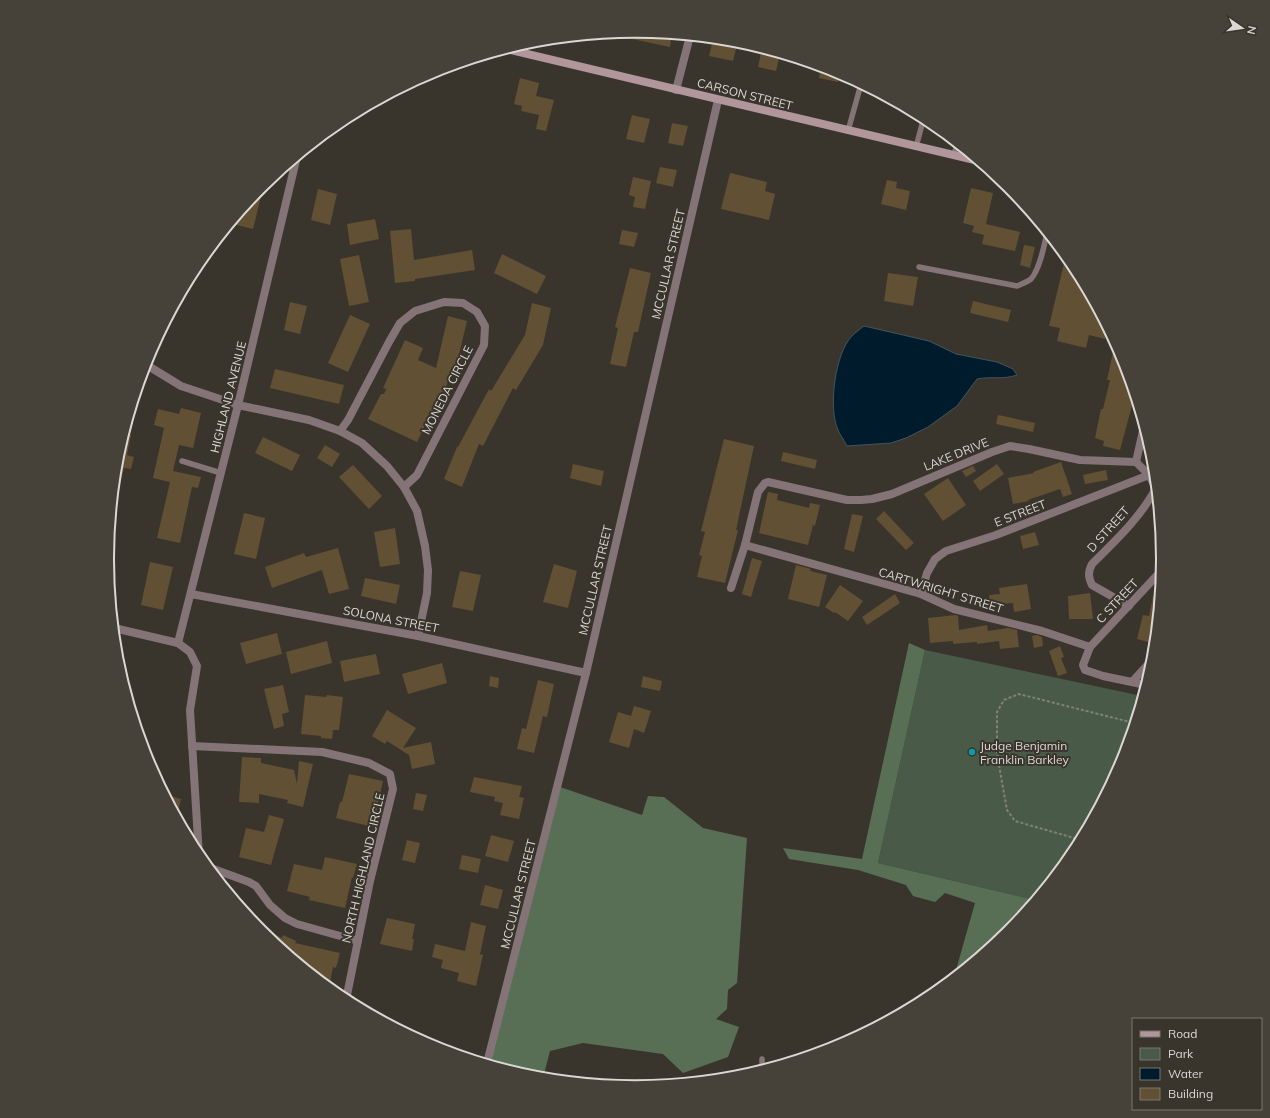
<svg xmlns="http://www.w3.org/2000/svg" width="1270" height="1118" font-family="Mulish,sans-serif">
<style>
.green{fill:#495a48}
.forest{fill:#586f56}
.water{fill:#001b2c;stroke:#42545e}
.building{fill:#615033}
.lines{fill:none;stroke-linecap:round;stroke-linejoin:round}
.path{stroke:#838079;stroke-width:2;stroke-dasharray:3 2;stroke-linecap:butt}
.lane{stroke:#857477;stroke-width:5.5}
.street{stroke:#857477;stroke-width:8}
.secondary{stroke:#b1969c;stroke-width:8}
.culture-dot{fill:#0f9aa8;stroke:#39352d;stroke-width:1.5}
.labels{text-anchor:middle;dominant-baseline:central;stroke-width:4;stroke-linejoin:round;paint-order:stroke}
.street-label{font-size:12px;fill:#dbd8d3;stroke:#39352d}
.poi-label{font-size:12px;fill:#dbd8d3;stroke:#39352d;text-anchor:start}
.rim{fill:none;stroke:#dbd8d3;stroke-width:2}
</style>
<rect width="100%" height="100%" fill="#39352d"/>
<polygon class="green" points="925,650 1142,696 1123,761 1074,853 1035,900 878,863"/>
<g class="forest">
<polygon points="909,643 925,650 878,863 1035,900 1017,922 1010,923 1006,934 954,977 975,903 945,893 935,902 913,896 906,885 858,870 789,859 783,848 862,859"/>
<polygon points="557,786 642,815 648,796 664,797 703,828 747,838 737,983 728,990 727,1009 716,1019 739,1027 728,1057 683,1073 663,1054 583,1043 550,1051 543,1078 532,1077 487,1063"/>
</g>
<path class="water" d="M864,326l65,15 27,13 41,8 16,7 4,6c-14,5 -26,1 -40,4l-20,27 -29,21 -22,11 -15,5 -44,3c-3,-6 -7,-11 -9,-16 -10,-22 -3,-77 14,-94 4,-4 8,-7 12,-10z"/>
<g class="building">
<polygon points="635,31 672,35 670,47 618,36 618,33"/>
<polygon points="713,39 738,41 733,61 709,56"/>
<polygon points="762,48 780,54 776,71 758,67"/>
<polygon points="821,66 840,73 838,82 819,78"/>
<polygon points="520,78 539,83 536,96 554,100 546,131 536,129 539,115 521,111 522,106 514,104"/>
<polygon points="632,115 650,119 644,143 626,139"/>
<polygon points="672,123 688,126 683,146 668,143"/>
<polygon points="660,167 677,170 673,187 656,183"/>
<polygon points="730,173 767,182 765,191 775,194 769,220 721,209"/>
<polygon points="633,177 651,181 645,209 633,207 635,197 629,195"/>
<polygon points="887,180 897,182 896,188 910,191 906,210 881,204"/>
<polygon points="264,184 253,229 233,224 235,219"/>
<polygon points="971,188 993,193 986,224 1020,232 1015,251 982,244 984,235 972,232 974,226 963,223"/>
<polygon points="318,189 337,194 330,225 311,220"/>
<polygon points="375,219 379,239 350,245 347,224"/>
<polygon points="411,229 414,260 472,250 475,270 415,279 415,281 395,283 390,231"/>
<polygon points="622,230 638,233 634,247 619,244"/>
<polygon points="1024,245 1035,247 1030,268 1020,265"/>
<polygon points="502,254 546,276 537,294 494,273"/>
<polygon points="359,255 369,302 349,306 340,259"/>
<polygon points="1066,255 1074,266 1107,328 1105,339 1089,335 1086,348 1057,341 1060,328 1049,326"/>
<polygon points="630,268 651,273 638,332 634,332 626,367 610,364 618,328 615,327"/>
<polygon points="888,273 918,277 913,306 884,301"/>
<polygon points="973,301 1011,310 1008,322 970,313"/>
<polygon points="290,302 307,306 300,334 284,330"/>
<polygon points="532,303 551,308 543,345 516,390 513,388 483,446 479,444 462,487 444,479 457,447 458,447 489,389 491,391 525,335"/>
<polygon points="350,315 370,324 348,372 328,363"/>
<polygon points="448,316 467,321 457,363 456,363 434,414 431,413 417,442 368,419 381,394 384,394 386,389 383,388 405,340 423,348 418,360 436,368"/>
<polygon points="1115,343 1123,357 1137,402 1133,402 1120,450 1103,446 1104,441 1095,438 1101,409 1103,409 1110,380 1107,380"/>
<polygon points="275,369 344,385 339,404 270,388"/>
<polygon points="181,408 201,413 193,448 179,445 173,471 201,477 198,488 192,487 180,543 157,538 170,482 153,478 164,428 154,425 158,409 179,414"/>
<polygon points="998,415 1035,423 1033,432 996,424"/>
<polygon points="124,433 131,435 127,455 134,457 131,469 124,468 121,480 115,479 117,456"/>
<polygon points="263,437 300,455 292,471 255,453"/>
<polygon points="724,439 754,446 736,530 738,530 725,583 697,577 702,556 699,555 705,532 701,531"/>
<polygon points="325,445 340,454 332,467 317,458"/>
<polygon points="783,452 817,460 815,469 781,461"/>
<polygon points="1061,462 1072,494 1063,497 1060,489 1028,500 1029,501 1013,504 1008,478 1034,473 1033,472"/>
<polygon points="573,464 604,471 601,486 570,478"/>
<polygon points="997,464 1004,474 980,491 973,481"/>
<polygon points="353,465 382,496 369,509 339,477"/>
<polygon points="973,466 976,471 966,477 962,471"/>
<polygon points="1106,470 1108,480 1085,484 1083,475"/>
<polygon points="948,478 966,505 943,521 924,494"/>
<polygon points="768,492 778,494 777,500 809,508 810,503 820,505 815,526 813,525 808,545 759,533"/>
<polygon points="884,511 914,543 906,550 876,519"/>
<polygon points="244,513 265,518 256,559 234,554"/>
<polygon points="852,514 863,516 854,552 844,549"/>
<polygon points="395,528 400,564 380,567 374,532"/>
<polygon points="1035,532 1039,545 1023,549 1020,536"/>
<polygon points="338,548 349,589 329,594 322,570 272,588 265,567 304,553 306,557"/>
<polygon points="752,558 762,561 751,597 742,594"/>
<polygon points="150,562 173,567 163,610 141,605"/>
<polygon points="554,564 577,571 568,608 543,602"/>
<polygon points="796,565 811,569 810,571 827,575 819,607 788,599"/>
<polygon points="460,571 481,575 473,611 452,607"/>
<polygon points="365,578 400,585 396,604 361,596"/>
<polygon points="1027,584 1031,609 1014,612 1013,603 990,605 989,595 1000,594 999,588"/>
<polygon points="840,585 863,601 848,621 835,612 834,613 825,607"/>
<polygon points="1090,593 1093,619 1069,619 1068,596"/>
<polygon points="895,594 900,603 867,625 862,617"/>
<polygon points="1153,596 1159,598 1156,633 1154,633 1152,643 1137,639 1143,615 1149,616"/>
<polygon points="956,615 958,616 959,630 987,625 988,631 1008,628 1017,630 1019,647 1000,649 999,641 977,644 977,642 953,644 953,641 930,643 928,618"/>
<polygon points="277,633 282,654 246,664 240,643"/>
<polygon points="1037,635 1042,637 1043,646 1034,648 1032,636"/>
<polygon points="327,641 332,663 291,674 286,652"/>
<polygon points="1060,646 1064,657 1061,658 1067,673 1058,676 1049,651"/>
<polygon points="376,654 380,674 344,682 340,661"/>
<polygon points="442,663 447,683 408,694 402,674"/>
<polygon points="490,676 499,678 498,688 489,686"/>
<polygon points="643,676 662,681 660,691 641,687"/>
<polygon points="538,680 554,684 547,717 543,716 534,753 517,749 522,728 526,729"/>
<polygon points="283,685 289,712 282,714 284,726 274,729 264,689"/>
<polygon points="305,695 326,697 327,695 343,697 339,730 333,730 332,739 321,738 321,736 301,734"/>
<polygon points="634,706 651,711 644,733 634,729 629,748 609,742 618,712 631,716"/>
<polygon points="387,710 416,728 403,748 431,742 435,764 412,769 409,755 387,741 385,744 372,736"/>
<polygon points="242,757 261,758 261,763 294,770 297,784 299,761 313,764 303,807 287,803 288,800 259,794 259,803 239,802"/>
<polygon points="349,774 383,781 373,827 336,818 340,802 342,802"/>
<polygon points="474,777 522,786 519,797 524,798 519,819 500,815 503,803 494,801 495,797 470,792"/>
<polygon points="416,793 427,795 423,811 413,809"/>
<polygon points="166,795 181,799 177,817"/>
<polygon points="269,815 284,819 271,865 239,857 246,828 264,832"/>
<polygon points="491,835 514,841 508,862 485,856"/>
<polygon points="407,840 420,843 415,863 402,860"/>
<polygon points="462,855 481,859 478,873 459,869"/>
<polygon points="325,857 357,864 353,878 352,877 345,908 309,900 310,897 287,891 294,864 322,870"/>
<polygon points="485,885 503,890 498,909 480,905"/>
<polygon points="387,918 415,924 412,939 414,939 412,951 380,944"/>
<polygon points="471,922 486,926 480,954 483,955 476,986 457,981 459,973 441,968 443,960 432,957 435,944 465,951"/>
<polygon points="266,930 282,938 283,935 296,941 295,943 340,953 336,968 333,967 329,987 263,934"/>
</g>
<g class="lines">
<polyline class="path" points="1081,840 1015,821 1007,810 997,754 997,712 1004,700 1019,694 1134,723"/>
<g class="lane">
<polyline points="848,131 861,84"/>
<polyline points="916,147 924,117"/>
<polyline points="954,156 957,143"/>
<path d="M919,267l98,19c5,-2 10,-4 14,-7 9,-10 13,-33 16,-46"/>
<polyline points="182,461 221,473"/>
<polyline points="762,1070 762,1059"/>
</g>
<g class="street">
<polyline points="676,90 690,36"/>
<polyline points="145,364 181,386 238,405 309,420 340,431 362,443 387,466 404,487 417,511 425,546 428,570 427,593 418,636"/>
<polyline points="340,431 348,420 389,342 400,323 415,311 444,302 463,303 477,312 485,326 484,345 417,475 404,487"/>
<polyline points="1136,462 1144,426"/>
<polyline points="745,545 921,594 954,609 1042,631 1090,647"/>
<polyline points="731,588 745,545 758,492 765,483 768,482 847,500 861,500 872,499 892,494 992,452 1010,446 1029,449 1080,460 1136,462 1149,475 1155,474"/>
<polyline points="191,594 418,636 586,673"/>
<path d="M921,594l6,-21 8,-14 11,-8 50,-16 153,-60 7,13c-15,29 -41,53 -64,76 -4,8 -4,13 0,21l37,21"/>
<polyline points="114,628 178,643 190,652 197,666 190,710 199,856"/>
<polyline points="178,643 238,405 297,156"/>
<polyline points="1133,681 1153,659"/>
<polyline points="1146,685 1103,676 1085,670 1083,665 1090,647 1162,570"/>
<polyline points="192,746 322,752 369,763 390,774 393,789 370,881 346,1000"/>
<polyline points="208,867 249,882 256,886 270,905 285,918 297,924 358,941"/>
<polyline points="487,1063 586,673 718,100"/>
</g>
<polyline class="secondary" points="506,49 979,161"/>
</g>
<circle class="culture-dot" cx="972" cy="752" r="4"/>
<g class="labels">
<g class="street-label">
<text transform="translate(745 94) rotate(14)">CARSON STREET</text>
<text transform="translate(668 264) rotate(-77)">MCCULLAR STREET</text>
<text transform="translate(447 390) rotate(-63)">MONEDA CIRCLE</text>
<text transform="translate(228 397) rotate(-76)">HIGHLAND AVENUE</text>
<text transform="translate(956 454) rotate(-22)">LAKE DRIVE</text>
<text transform="translate(1020 513) rotate(-21)">E STREET</text>
<text transform="translate(1108 529) rotate(-48)">D STREET</text>
<text transform="translate(595 580) rotate(-77)">MCCULLAR STREET</text>
<text transform="translate(941 590) rotate(17)">CARTWRIGHT STREET</text>
<text transform="translate(1117 601) rotate(-47)">C STREET</text>
<text transform="translate(391 619) rotate(11)">SOLONA STREET</text>
<text transform="translate(363 868) rotate(-77)">NORTH HIGHLAND CIRCLE</text>
<text transform="translate(518 894) rotate(-76)">MCCULLAR STREET</text>
</g>
<g class="poi-label">
<text x="980" y="745">Judge Benjamin<tspan x="980" dy="14">Franklin Barkley</tspan></text>
</g>
</g>
<path d="M0 0H1270V1118H0ZM114 559a521 521 0 1 1 1042 0a521 521 0 1 1-1042 0Z" fill="#46423a" fill-rule="evenodd"/>
<path class="rim" d="M114 559a521 521 0 1 1 1042 0a521 521 0 1 1-1042 0Z"/>
<rect x="1132" y="1018" width="130" height="92" fill="#39352d" stroke="#7a766f"/>
<rect x="1140" y="1031" width="20" height="6" fill="#b1969c" stroke="#7a766f"/>
<text x="1168" y="1038" font-size="12" fill="#dbd8d3">Road</text>
<rect x="1140" y="1048" width="20" height="12" fill="#495a48" stroke="#7a766f"/>
<text x="1168" y="1058" font-size="12" fill="#dbd8d3">Park</text>
<rect x="1140" y="1068" width="20" height="12" fill="#001b2c" stroke="#7a766f"/>
<text x="1168" y="1078" font-size="12" fill="#dbd8d3">Water</text>
<rect x="1140" y="1088" width="20" height="12" fill="#615033" stroke="#7a766f"/>
<text x="1168" y="1098" font-size="12" fill="#dbd8d3">Building</text>
<g transform="translate(1242 28) rotate(103)" stroke="#39352d" stroke-width="3" paint-order="stroke">
<path d="M0-3L7 15L0 10L-7 15Z" fill="#dbd8d3"/>
<text y="-6" font-size="11" font-weight="bold" text-anchor="middle" fill="#dbd8d3">N</text>
</g>
</svg>
